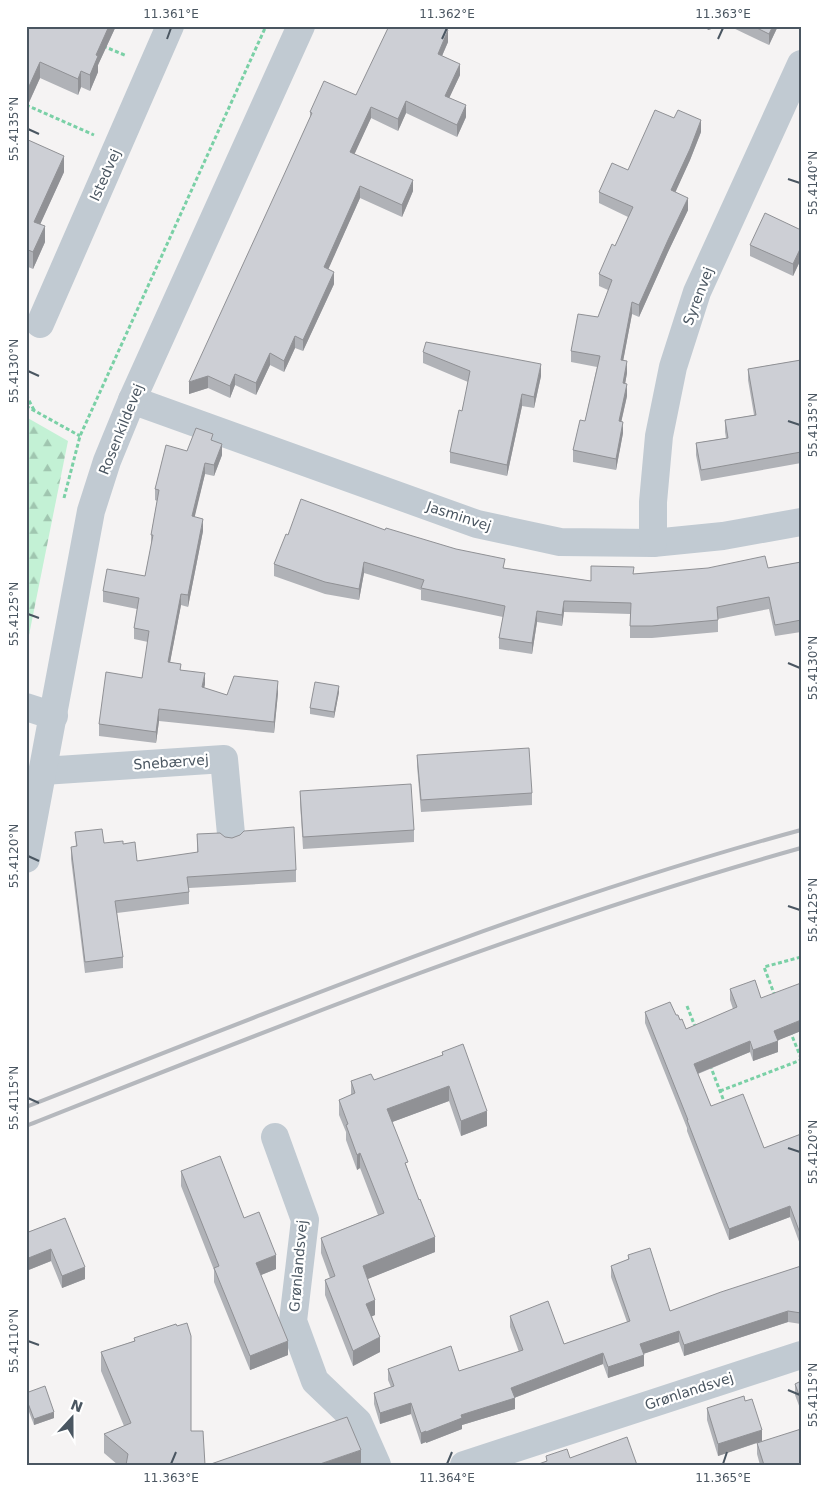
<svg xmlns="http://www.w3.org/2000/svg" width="827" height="1491" font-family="'DejaVu Sans',sans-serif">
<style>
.forest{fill:url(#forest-firs)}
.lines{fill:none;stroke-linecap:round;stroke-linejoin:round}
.path{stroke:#7ad0a6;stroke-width:3;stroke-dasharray:4 2.5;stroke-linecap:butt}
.minor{stroke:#c1cad2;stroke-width:28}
.rail{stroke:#b5b8bd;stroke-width:4}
.wall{fill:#b0b2b7}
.shaded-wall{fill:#909195}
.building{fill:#cdcfd5;stroke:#909195}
.ticks{fill:none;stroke:#4a5661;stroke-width:2}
.labels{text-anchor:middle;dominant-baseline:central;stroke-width:4.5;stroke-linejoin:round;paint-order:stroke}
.street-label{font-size:14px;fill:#4a5661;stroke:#fff}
.neatline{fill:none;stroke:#4a5661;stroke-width:2}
.ticks-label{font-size:12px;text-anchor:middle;fill:#4a5661}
</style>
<defs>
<pattern id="forest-firs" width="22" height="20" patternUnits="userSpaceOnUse" patternTransform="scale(1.25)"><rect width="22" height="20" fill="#c3f1d5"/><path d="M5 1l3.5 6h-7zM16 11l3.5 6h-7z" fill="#a0c6b0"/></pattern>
</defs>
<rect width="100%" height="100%" fill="#f5f3f3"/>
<polygon class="forest" points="26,417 68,441 26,650"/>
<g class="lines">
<g class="path">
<polyline points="103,46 127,56"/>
<polyline points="26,105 94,135"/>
<polyline points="26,395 34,410"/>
<polyline points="26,406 80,436"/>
<polyline points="64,498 80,436 266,26"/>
<polyline points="775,996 764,967 801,957"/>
<polyline points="687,1006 696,1029"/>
<polyline points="790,1031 801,1058"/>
<polyline points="710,1065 725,1104"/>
<polyline points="720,1091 801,1060"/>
</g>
<g class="minor">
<polyline points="40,324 170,26"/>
<polyline points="132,400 477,524 560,542 653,543 723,536 801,522"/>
<polyline points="653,543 653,502 659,436 673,367 697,292 801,64"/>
<polyline points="26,707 54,716"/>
<polyline points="43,771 224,759 231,834"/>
<polyline points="26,859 91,511 107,461 132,400 301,26"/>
<polyline points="275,1137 305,1220 293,1321 315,1381 358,1422 377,1465"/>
<polyline points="464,1465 801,1355"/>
</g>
<g class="rail">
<path d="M26,1107c255,-100 510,-205 775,-277"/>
<path d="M26,1126c255,-101 510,-204 775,-278"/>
</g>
</g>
<g class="wall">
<polygon points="26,26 116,26 98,65 98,72 90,91 81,87 78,95 40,78 26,109"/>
<polygon points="703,26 721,26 708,30"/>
<polygon points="729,26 778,26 769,45"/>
<polygon points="444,28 448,42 442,56 460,75 449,98 466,117 457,137 406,113 398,131 371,118 354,154 413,191 402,217 360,198 328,269 334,284 303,351 295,348 284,372 270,365 256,395 235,385 230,398 208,388 189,394 310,118 310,112 356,95"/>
<polygon points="701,132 690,160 675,192 688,210 668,252 639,317 632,314 623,361 627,373 625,384 627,396 621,422 623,433 616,470 573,462 573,450 585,421 597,367 571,362 571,351 598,317 608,290 599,286 599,274 615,246 628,217 599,203 599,192 628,170"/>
<polygon points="26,139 64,172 40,224 45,242 33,269 26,266"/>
<polygon points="801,230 801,259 793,276 750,256 750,245"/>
<polygon points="423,352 541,376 534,408 522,406 507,476 450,463 450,452 462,411 468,382 423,363"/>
<polygon points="801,360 801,463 701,481 696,455 696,443 726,438 725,432 725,420 754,415 748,380 748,369"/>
<polygon points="213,441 222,455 214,476 205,474 194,517 203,531 188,607 181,605 170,662 181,670 205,684 204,688 227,695 278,693 274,733 159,721 156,743 99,736 99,724 142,678 148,642 134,639 134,628 137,609 103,602 103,591 145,576 151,546 151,535 157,501 155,500 155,489 187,451"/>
<polygon points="385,530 505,568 591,581 634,574 768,568 801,562 801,632 775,636 769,609 718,619 718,632 652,638 630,638 630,614 564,612 562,626 537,622 532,654 499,649 499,638 503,617 421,600 421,590 364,573 359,600 325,594 274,576 274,564 288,535"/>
<polygon points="339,692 334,718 310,714 310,708"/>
<polygon points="417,755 532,793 532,805 421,812 417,766"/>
<polygon points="300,791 414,830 414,842 303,849 300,803"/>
<polygon points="75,832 104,843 123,844 137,861 197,853 197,834 232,838 240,835 296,870 296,882 189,888 189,904 117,913 123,957 123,968 85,973 71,859 71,847 76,847"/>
<polygon points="730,989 761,998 801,1031 778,1040 778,1052 753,1061 750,1052 698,1074 711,1106 764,1148 801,1134 801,1247 790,1217 729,1240 687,1131 687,1128 645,1023 645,1012 676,1015 686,1029 733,1009 730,1000"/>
<polygon points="442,1052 487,1126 461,1136 449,1101 392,1122 435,1252 367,1279 375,1315 372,1316 380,1352 353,1366 325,1295 325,1280 330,1278 321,1253 321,1238 378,1215 360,1168 357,1170 346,1140 346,1132 339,1115 339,1100 351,1095 351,1081 374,1080 442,1055"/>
<polygon points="181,1171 244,1218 276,1269 261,1275 288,1355 250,1370 214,1282 214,1270 181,1186"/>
<polygon points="65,1218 85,1279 62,1288 51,1261 26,1271 26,1233"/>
<polygon points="628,1255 670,1311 801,1266 801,1324 788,1322 684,1356 679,1342 643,1354 644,1366 608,1378 603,1364 514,1398 515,1409 462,1425 462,1429 426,1443 426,1442 421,1444 411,1414 380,1424 374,1404 374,1393 391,1387 388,1380 388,1369 459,1371 519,1352 510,1327 510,1316 564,1344 627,1322 611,1277 611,1266 628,1260"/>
<polygon points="134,1338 191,1431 205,1465 118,1465 104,1453 104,1434 124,1426 101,1371 101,1352 134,1341"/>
<polygon points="801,1381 801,1411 795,1395 795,1384"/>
<polygon points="26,1393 54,1418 34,1425 26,1404"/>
<polygon points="745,1401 762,1441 801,1465 760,1465 757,1454 757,1443 718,1456 707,1420 707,1408"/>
</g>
<g class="shaded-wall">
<polygon points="109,26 116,26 98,65 98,72 90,91 90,75 96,55"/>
<polygon points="708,26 721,26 708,30"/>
<polygon points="773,26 778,26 769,45 769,34"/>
<polygon points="448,30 448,42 438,65 438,54"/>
<polygon points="40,62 40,78 26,109 26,93"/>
<polygon points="460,64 460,75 445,107 445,96"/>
<polygon points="81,71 81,87 78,95 78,79"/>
<polygon points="406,101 406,113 398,131 398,119"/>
<polygon points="466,105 466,117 457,137 457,125"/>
<polygon points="371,107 371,118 350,164 350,152"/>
<polygon points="701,120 701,132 690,160 671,202 671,190"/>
<polygon points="64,156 64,172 34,238 34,222"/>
<polygon points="413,180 413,191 402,217 402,205"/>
<polygon points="360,186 360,198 324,279 324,267"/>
<polygon points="688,198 688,210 668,252 639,317 639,305 668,240"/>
<polygon points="45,226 45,242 33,269 33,252"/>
<polygon points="801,247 801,259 793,276 793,264"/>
<polygon points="334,272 334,284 303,351 303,340"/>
<polygon points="632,302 632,314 621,372 621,360"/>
<polygon points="295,336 295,348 284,372 284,361"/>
<polygon points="270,353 270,365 256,395 256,383"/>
<polygon points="627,361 627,373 623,395 623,383"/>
<polygon points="541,364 541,376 534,408 534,397"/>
<polygon points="235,374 235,385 230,398 230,386"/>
<polygon points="208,376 208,388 189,394 189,382"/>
<polygon points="627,384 627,396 619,432 619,421"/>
<polygon points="522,394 522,406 507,476 507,465"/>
<polygon points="623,422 623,433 616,470 616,459"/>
<polygon points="222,444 222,455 214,476 214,465"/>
<polygon points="205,463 205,474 192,528 192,516"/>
<polygon points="203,519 203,531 188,607 188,595"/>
<polygon points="364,562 364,573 359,600 359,589"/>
<polygon points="181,594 181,605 168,673 168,662"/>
<polygon points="564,601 564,612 562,626 562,615"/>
<polygon points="537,611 537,622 532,654 532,643"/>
<polygon points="205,673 205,684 202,698 202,687"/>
<polygon points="278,681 278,693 274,733 274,722"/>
<polygon points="339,686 339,692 334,718 334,712"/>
<polygon points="159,709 159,721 156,743 156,732"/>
<polygon points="801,1020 801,1031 774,1042 774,1031"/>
<polygon points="750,1041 750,1052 694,1075 694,1064"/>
<polygon points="778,1041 778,1052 753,1061 753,1050"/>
<polygon points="449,1086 449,1101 387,1124 387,1109"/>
<polygon points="487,1111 487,1126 461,1136 461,1121"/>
<polygon points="360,1153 360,1168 357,1170 357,1155"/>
<polygon points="790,1206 790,1217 729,1240 729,1229"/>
<polygon points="435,1237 435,1252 363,1281 363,1266"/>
<polygon points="51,1249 51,1261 26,1271 26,1259"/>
<polygon points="276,1255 276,1269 256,1277 256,1263"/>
<polygon points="85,1267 85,1279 62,1288 62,1276"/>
<polygon points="375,1300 375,1315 366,1319 366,1304"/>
<polygon points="788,1311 788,1322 684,1356 684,1345"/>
<polygon points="679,1331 679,1342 640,1355 640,1344"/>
<polygon points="380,1337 380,1352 353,1366 353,1351"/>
<polygon points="288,1341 288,1355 250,1370 250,1356"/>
<polygon points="603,1353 603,1364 511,1399 511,1388"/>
<polygon points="644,1355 644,1366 608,1378 608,1367"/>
<polygon points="515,1398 515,1409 462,1425 462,1429 426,1443 426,1432 461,1415"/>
<polygon points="411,1403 411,1414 380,1424 380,1413"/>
<polygon points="54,1412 54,1418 34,1425 34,1419"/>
<polygon points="762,1430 762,1441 718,1456 718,1444"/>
<polygon points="426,1431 426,1442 421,1444 421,1433"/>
<polygon points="361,1450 361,1465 317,1465"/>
</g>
<g class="building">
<polygon points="26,26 109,26 96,55 98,56 90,75 81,71 78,79 40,62 26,93"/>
<polygon points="389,26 439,26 448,30 438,54 460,64 445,96 466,105 457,125 406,101 398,119 371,107 350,152 413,180 402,205 360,186 324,267 334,272 303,340 295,336 284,361 270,353 256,383 235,374 230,386 208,376 189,382 283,177 312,113 310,112 324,81 356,95"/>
<polygon points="753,26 773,26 769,34"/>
<polygon points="655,110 674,118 678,110 701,120 690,149 671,190 688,198 668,240 639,305 632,302 621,360 627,361 623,383 627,384 619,421 623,422 616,459 573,450 580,420 585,421 600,356 571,351 578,314 598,317 612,280 599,274 612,244 615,246 633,207 599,192 612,163 628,170"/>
<polygon points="26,139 64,156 34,222 45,226 33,252 26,249"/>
<polygon points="765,213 801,230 801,247 793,264 750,245"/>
<polygon points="426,342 541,364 534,397 522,394 507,465 450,452 459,410 462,411 470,371 423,352"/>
<polygon points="801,360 801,452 701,470 696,443 728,438 725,420 756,415 748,369"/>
<polygon points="196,428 213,434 211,440 222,444 214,465 205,463 192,516 203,519 188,595 181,594 168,662 181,664 180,670 205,673 202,687 227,695 234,676 278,681 274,722 159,709 156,732 99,724 106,672 142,678 149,631 134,628 139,598 103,591 107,569 145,576 153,535 151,535 159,490 155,489 166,445 187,451"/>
<polygon points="301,499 385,530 386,528 456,549 505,559 503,568 591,581 591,566 634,567 633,574 708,568 765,556 768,568 801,562 801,620 775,625 769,597 717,607 718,620 652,626 630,626 631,603 564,601 562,615 537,611 532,643 499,638 505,606 421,588 424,580 364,562 359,589 325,582 274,564 286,534 288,535"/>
<polygon points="315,682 339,686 334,712 310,708"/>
<polygon points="529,748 532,793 421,800 417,755"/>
<polygon points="411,784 414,830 303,837 300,791"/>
<polygon points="294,827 296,870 187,877 189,892 115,901 123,957 85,962 71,847 77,846 75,832 102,829 104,843 123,841 123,844 135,842 137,861 198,852 197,834 220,833 225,837 232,838 240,835 244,831"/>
<polygon points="755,980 761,998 801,983 801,1020 774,1031 778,1041 753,1050 750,1041 694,1064 711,1106 743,1094 764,1148 801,1134 801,1236 790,1206 729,1229 687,1120 688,1120 645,1012 670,1002 676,1015 678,1015 680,1020 682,1019 686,1029 737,1007 730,989"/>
<polygon points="463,1044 487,1111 461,1121 449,1086 387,1109 408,1162 405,1163 419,1200 420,1199 435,1237 363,1266 375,1300 366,1304 380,1337 353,1351 325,1280 335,1276 321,1238 384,1213 360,1153 357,1155 346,1125 348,1124 339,1100 355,1093 351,1081 371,1074 374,1080 443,1055 442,1052"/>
<polygon points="220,1156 244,1218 259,1212 276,1255 256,1263 288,1341 250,1356 214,1268 219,1266 181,1171"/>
<polygon points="65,1218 85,1267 62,1276 51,1249 26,1259 26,1233"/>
<polygon points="650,1248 670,1311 721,1292 801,1266 801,1313 788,1311 684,1345 679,1331 640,1344 644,1355 608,1367 603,1353 511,1388 515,1398 461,1415 462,1418 426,1432 426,1431 421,1433 411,1403 380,1413 374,1393 394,1386 388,1369 451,1346 459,1371 523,1350 510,1316 548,1301 564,1344 630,1321 611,1266 629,1259 628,1255"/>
<polygon points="187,1323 191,1336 191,1431 203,1431 205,1465 126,1465 128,1454 104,1434 131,1423 101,1352 135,1341 134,1338 176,1324 177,1326"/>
<polygon points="801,1381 801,1400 795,1384"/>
<polygon points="45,1386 54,1412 34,1419 26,1398 26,1393"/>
<polygon points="744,1396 745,1401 752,1399 762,1430 718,1444 707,1408"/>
<polygon points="347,1417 361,1450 317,1465 208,1465"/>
<polygon points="801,1429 801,1465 764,1465 757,1443"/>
<polygon points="627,1437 637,1465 536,1465 547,1461 546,1456 567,1449 570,1458"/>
</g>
<path class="ticks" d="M167,39l4,-11M442,39l5,-11M718,39l5,-11M28,129l11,5M788,179l12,4M28,371l11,5M788,421l12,4M28,614l11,4M788,663l12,5M28,856l11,5M788,906l12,4M28,1098l11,5M788,1148l12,4M28,1341l11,4M788,1390l12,5M171,1464l5,-12M447,1464l5,-12M723,1464l4,-12"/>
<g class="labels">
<g class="street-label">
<text transform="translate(105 175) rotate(-66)">Istedvej</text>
<text transform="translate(698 296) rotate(-69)">Syrenvej</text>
<text transform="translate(121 429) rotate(-68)">Rosenkildevej</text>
<text transform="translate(459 516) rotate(18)">Jasminvej</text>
<text transform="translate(171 762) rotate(-4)">Snebærvej</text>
<text transform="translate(298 1266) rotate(-85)">Grønlandsvej</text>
<text transform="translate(689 1391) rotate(-18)">Grønlandsvej</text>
</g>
</g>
<rect width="827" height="1491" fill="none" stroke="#ffffff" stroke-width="55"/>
<g transform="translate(72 1418) rotate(21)" stroke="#ffffff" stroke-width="4" paint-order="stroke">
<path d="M0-4L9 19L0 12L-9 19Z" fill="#4a5661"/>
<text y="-8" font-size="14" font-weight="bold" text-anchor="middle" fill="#4a5661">N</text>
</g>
<rect x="28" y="28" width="772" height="1436" class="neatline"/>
<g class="ticks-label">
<text x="171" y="18">11.361°E</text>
<text x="447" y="18">11.362°E</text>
<text x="723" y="18">11.363°E</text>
<text transform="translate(14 129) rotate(-90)" y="4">55.4135°N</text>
<text transform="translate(813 183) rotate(-90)" y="4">55.4140°N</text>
<text transform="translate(14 371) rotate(-90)" y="4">55.4130°N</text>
<text transform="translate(813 425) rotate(-90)" y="4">55.4135°N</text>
<text transform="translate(14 614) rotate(-90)" y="4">55.4125°N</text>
<text transform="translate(813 668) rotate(-90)" y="4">55.4130°N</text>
<text transform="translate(14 856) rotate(-90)" y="4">55.4120°N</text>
<text transform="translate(813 910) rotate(-90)" y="4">55.4125°N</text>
<text transform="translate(14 1098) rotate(-90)" y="4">55.4115°N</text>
<text transform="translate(813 1152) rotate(-90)" y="4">55.4120°N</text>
<text transform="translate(14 1341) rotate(-90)" y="4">55.4110°N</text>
<text transform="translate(813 1395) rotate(-90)" y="4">55.4115°N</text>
<text x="171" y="1482">11.363°E</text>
<text x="447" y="1482">11.364°E</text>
<text x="723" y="1482">11.365°E</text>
</g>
</svg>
